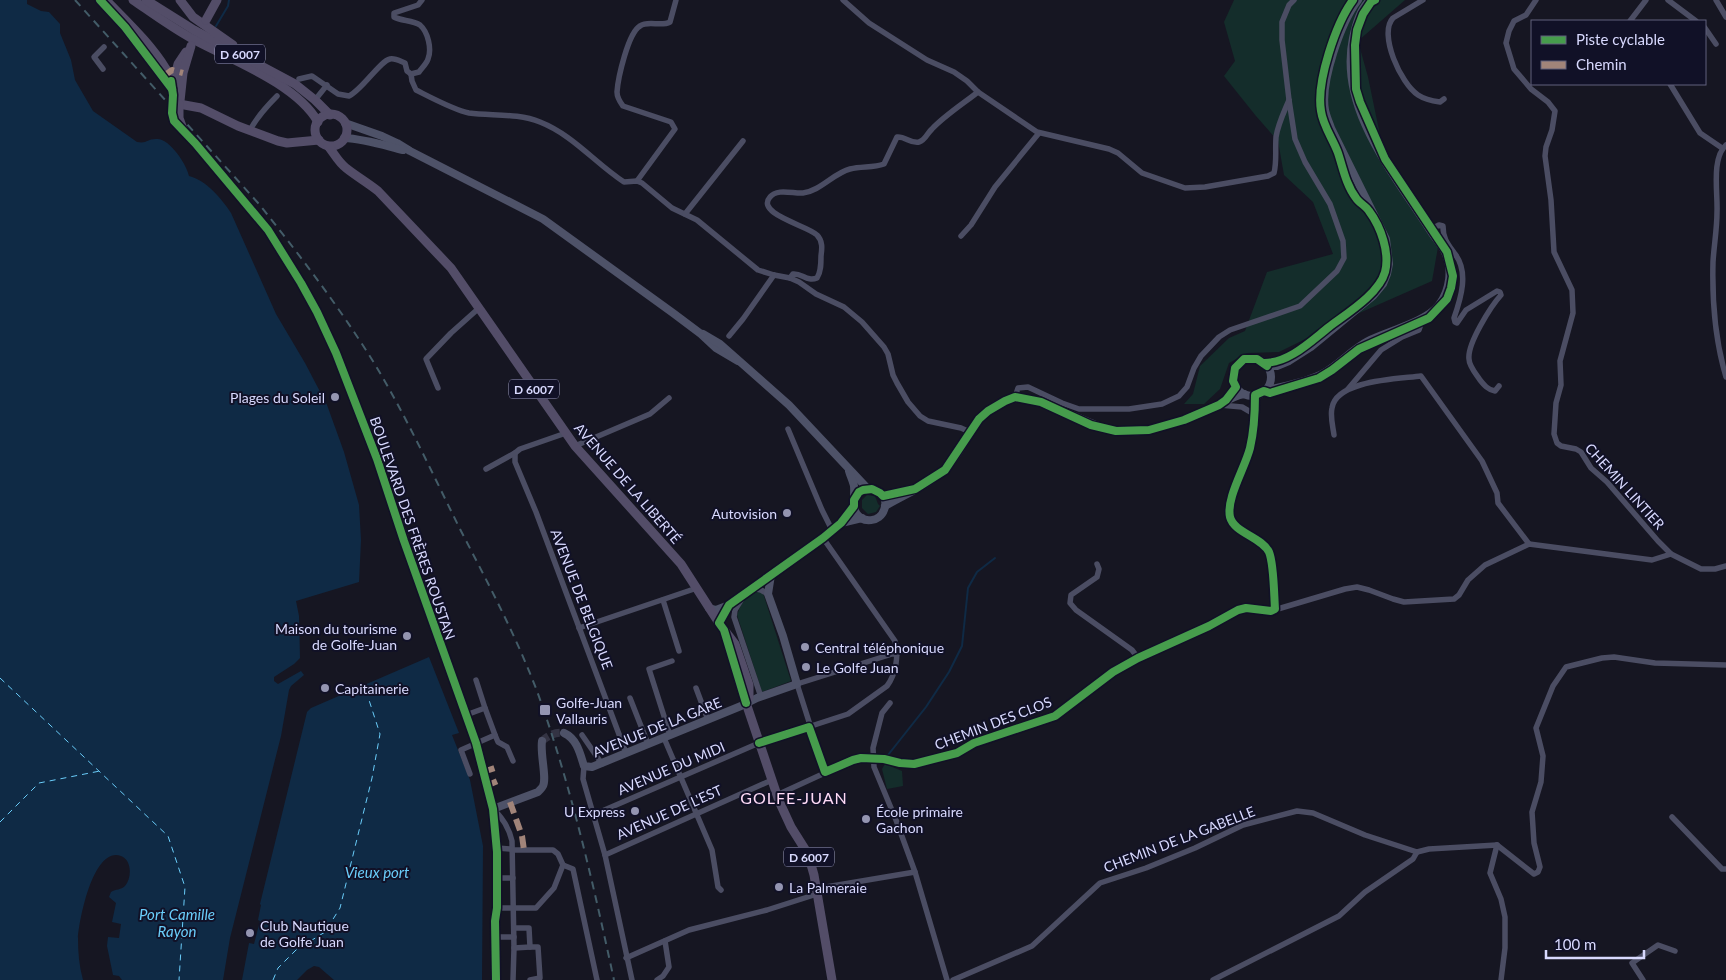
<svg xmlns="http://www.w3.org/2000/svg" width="1726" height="980" font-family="Lato,sans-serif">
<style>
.green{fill:#142d2b}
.water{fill:#0f2a45}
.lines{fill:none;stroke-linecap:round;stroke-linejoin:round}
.stream{stroke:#0f2a45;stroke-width:2}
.ferry{stroke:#6acdfa;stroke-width:1;stroke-dasharray:6 5;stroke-linecap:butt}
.secondary-tunnel{stroke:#333343;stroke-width:8;stroke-dasharray:8 4;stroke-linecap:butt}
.street{stroke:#4b4d63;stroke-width:5.5}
.secondary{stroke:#4e5268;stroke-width:8}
.primary{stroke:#534d68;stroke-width:9}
.rail{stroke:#435c68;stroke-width:2;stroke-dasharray:8 6;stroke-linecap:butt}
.primary-bridge{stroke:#534d68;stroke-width:9}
.quiet{stroke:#a18479;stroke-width:6;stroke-dasharray:12 6;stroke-linecap:butt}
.cycleway-casing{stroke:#111127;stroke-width:11}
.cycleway{stroke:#469c4c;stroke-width:8}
.poi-dot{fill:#9495b1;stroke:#111127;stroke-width:2}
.labels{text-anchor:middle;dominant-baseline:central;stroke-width:4;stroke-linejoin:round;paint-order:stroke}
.shield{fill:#111127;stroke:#9c9dbe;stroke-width:1}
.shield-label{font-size:12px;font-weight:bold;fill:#d8d9fe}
.poi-label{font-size:14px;fill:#d8d9fe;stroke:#111127;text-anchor:start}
.street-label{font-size:14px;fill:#d8d9fe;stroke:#111127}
.water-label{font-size:15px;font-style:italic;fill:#6acdfa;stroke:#111127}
.quarter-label{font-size:16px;letter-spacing:1px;fill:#fedaf6;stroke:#111127}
</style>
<rect width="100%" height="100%" fill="#161622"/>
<g class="green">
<polygon points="1234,0 1405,0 1358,41 1368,77 1385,159 1438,247 1432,281 1348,318 1279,352 1247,353 1229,363 1220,389 1204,404 1184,404 1193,394 1200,366 1229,338 1245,331 1267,272 1333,254 1313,202 1284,175 1278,141 1256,116 1224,76 1235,61 1224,22"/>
<polygon points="867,495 875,496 878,504 880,506 876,512 868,514 862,508 862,500"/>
<polygon points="758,591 763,593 791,681 762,692 737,615 742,602"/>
<polygon points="885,764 902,771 903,786 887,789 882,769"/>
</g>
<g class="water">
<path d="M0,0h27v4l14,7 8,1 11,12v9l11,27 4,20 18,31 44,31c10,2 10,-3 19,-3 13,-2 31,26 33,37 17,4 33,23 42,37l45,101 29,49 22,42 17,47 15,53 2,35 -2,42 -63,19 3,15 1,42 -6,6 -20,13v4l4,3 23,-13 3,4 -13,11 -2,4 -8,46 -51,202 -7,42h-101l-3,-4 -6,-1 -6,-29 1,-9 11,1 2,-14 -9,-2 4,-19 -7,-6 2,-5c5,-3 10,-2 14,-6 7,-8 7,-26 -4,-30 -28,-10 -42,65 -43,82 0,14 1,28 5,42h-83z"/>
<polygon points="429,657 459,733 452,735 470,780 483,846 482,980 334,980 319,967 314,966 307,970 297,980 242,980 249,943 254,944 260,921 258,920 261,905 260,904 307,712 311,708"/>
</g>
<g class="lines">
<g class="stream">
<polyline points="216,26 228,6 229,0"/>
<polyline points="888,755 926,707 949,672 962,646 968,588 977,572 995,558"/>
</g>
<g class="ferry">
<polyline points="0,678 168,836 185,887 179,980"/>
<polyline points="0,822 39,783 100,771"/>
<polyline points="273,980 278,968 296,950 325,932 340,908 372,778 380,734 368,697"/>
</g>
<path class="secondary-tunnel" d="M542,741c7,-6 13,-9 22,-8"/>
<g class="street">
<path d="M843,0l26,23 58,37 27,12 13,9 11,11 59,40 72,17 9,4 24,20 43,15 20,-1 63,-11 6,-3c3,-12 1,-23 2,-36 2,-13 8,-25 13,-37"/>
<path d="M1423,0l-30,18c-15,16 8,66 25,77 6,4 15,6 22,7l4,-3"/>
<polyline points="1536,0 1526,15 1514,21 1509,31 1506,43 1514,69 1531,89 1548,102 1555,111 1552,130 1546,147 1545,156 1551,200 1554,252 1572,290 1573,313 1560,361 1561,385 1556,403 1554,434 1557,443 1561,446 1576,449 1581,452 1591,468 1607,482 1658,541 1671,554 1701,569 1715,569 1726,566"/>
<polyline points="1668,0 1696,21"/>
<polyline points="1716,0 1726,17"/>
<polyline points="1630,21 1646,0"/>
<polyline points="1705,28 1716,44"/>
<polyline points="103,69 94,57 104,47"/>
<path d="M411,74l1,7 4,9c14,7 38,20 53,23 23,3 49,0 71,9 33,13 55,41 84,60l13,-1 5,2 30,25 25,12 61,50 16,5 16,3 9,4 17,12 28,13 18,15 22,25 4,7 5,21 4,8 11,19 12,14 8,5 33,7 9,4"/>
<path d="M411,74l8,-2c3,-4 8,-9 9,-13 4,-10 0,-27 -8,-34 -7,-5 -19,-4 -26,-8v-4l24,-8 4,-5"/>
<path d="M299,79l13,-3 26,18 11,2c13,-6 31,-35 41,-37 5,-1 10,2 15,4l2,8 4,3"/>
<polyline points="1670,84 1700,133 1722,148"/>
<polyline points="315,100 327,85"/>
<path d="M250,130c7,-13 16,-23 27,-34"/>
<path d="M1726,145c-15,14 -8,48 -9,67 0,17 -3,33 -4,50 -1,38 2,78 13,115"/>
<path d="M637,181l38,-52 -4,-7 -48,-16c-3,-4 -6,-8 -6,-14 1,-14 11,-59 23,-66 8,-6 21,1 30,-4l6,-22"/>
<polyline points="685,214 743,141"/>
<path d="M1430,230l9,-5 4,1c0,13 5,18 12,28 14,18 6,44 -1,64l1,4 2,1 9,-13 31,-19 3,1 1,3c-10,11 -34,49 -32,64 0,7 7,15 11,21 4,5 8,10 15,11l4,-5"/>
<polyline points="961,236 971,225 995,187 1039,133"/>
<path d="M790,278l3,-4c9,-1 14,8 24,4 4,-6 4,-14 4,-22 1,-7 2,-15 -4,-21 -8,-9 -62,-21 -47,-38 7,-9 24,-3 33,-4 17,-2 31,-20 47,-24 12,-3 23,-1 34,-5l13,-27c8,-1 14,7 22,5 7,-2 8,-9 13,-13 12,-13 32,-26 46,-37"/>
<polyline points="729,336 743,319 774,275"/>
<polyline points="438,388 426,359 451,333 479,308"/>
<polyline points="1348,389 1381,350 1402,337 1419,330 1423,318"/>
<path d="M1255,395c0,17 -1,36 -5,53 -5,20 -24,50 -20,69 4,16 32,20 39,35 5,12 5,43 6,57"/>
<polyline points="1015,397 1018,388 1028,387 1062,403 1079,409 1129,409 1162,404 1179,396 1187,387 1194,368 1201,356 1219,337 1230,330 1300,306 1337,271 1344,258 1343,241 1330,204 1305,162 1295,139 1289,100 1282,40 1282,22 1289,5 1294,0"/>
<polyline points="1220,405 1242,407 1254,414"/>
<polyline points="788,429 822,510 832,530"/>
<path d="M1334,435c-1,-8 -4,-18 -2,-27 4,-28 67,-29 89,-32l61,85 15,32 1,10 31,41"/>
<polyline points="575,446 650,414 669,398"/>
<polyline points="515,453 515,462 536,512 626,753"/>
<polyline points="486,469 515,453 520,449 566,433"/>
<polyline points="1097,564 1099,569 1097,577 1071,595 1070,603 1076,610 1132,650 1138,658"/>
<polyline points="752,588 761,590 768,594"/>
<polyline points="743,597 735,610 734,617 761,697"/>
<polyline points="663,600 679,651"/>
<polyline points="579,628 697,588"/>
<polyline points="476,680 485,708"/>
<polyline points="696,688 708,720"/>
<polyline points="630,698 648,744"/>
<polyline points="890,703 882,713 873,748 874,767 896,820 915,872 947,980"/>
<polyline points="466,715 485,708 495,735 461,750 470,774"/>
<polyline points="495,735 498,742 507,747 513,761"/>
<polyline points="582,735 602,764"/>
<polyline points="670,735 649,669 672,661"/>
<polyline points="664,738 712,850 718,887 721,890"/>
<polyline points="584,766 583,779 605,855 632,980"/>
<polyline points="825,772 797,684 892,654 897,654"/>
<polyline points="777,795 853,760 861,758 884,759 900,763 914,764 957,753 974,743 1055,716 1113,672 1138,658 1209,626 1238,610 1246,608 1271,611 1345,589 1357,587 1369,590 1393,599 1404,602 1454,599 1459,595 1468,580 1485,565 1529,544 1652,560 1671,554"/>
<path d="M493,809c10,9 16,19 19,32l2,107 -1,32"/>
<path d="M593,815l166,-72 89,-29 39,-28c9,-12 12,-31 8,-45l-72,-103"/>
<polyline points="1672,817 1722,869 1726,869"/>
<polyline points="1497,845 1534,874 1538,872 1540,867 1534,843 1532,812 1541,782 1543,756 1536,728 1553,686 1566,667 1602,658 1614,657 1655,663 1726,665"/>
<polyline points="1497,845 1490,873 1501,899 1505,917 1505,948 1501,980"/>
<polyline points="497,848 510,849 514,850 553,850 558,854 563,865"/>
<polyline points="605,855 772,780"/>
<polyline points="563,865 573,869 597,980"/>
<polyline points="497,878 513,878"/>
<polyline points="826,887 915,872"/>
<polyline points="497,908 536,908 554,888 563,865"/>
<polyline points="514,928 529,928 530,947 514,948"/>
<polyline points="495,937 514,937"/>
<polyline points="626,958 689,930 767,910 817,894"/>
<polyline points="530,980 540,978 538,947 530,947"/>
<polyline points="657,980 663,976 669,967 665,941"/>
<polyline points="953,980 1032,946 1100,883 1146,868 1195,848 1243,825 1297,811 1313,813 1365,835 1417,852 1429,849 1497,845"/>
<polyline points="1213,980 1339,916 1365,892 1413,859 1417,852"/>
<polyline points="1643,980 1632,963 1658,945 1675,951"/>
</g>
<g class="secondary">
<polyline points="345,123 382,136 397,143 410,151 543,219 673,313 701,334 716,348 738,361"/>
<polyline points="183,129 254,212 280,248 301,283 329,337 367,431 476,743 493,809 497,852 497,908 495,921 496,980"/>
<path d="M344,138c21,1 39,7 59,12"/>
<polyline points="703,334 720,344 789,405 868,489"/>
<circle cx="1252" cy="377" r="19"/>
<path d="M1267,366h10l12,-5 22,-14 62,-51 10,-12 4,-10 2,-10 -3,-25 -55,-111c-2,-6 -5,-12 -6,-18 -5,-28 16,-88 33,-110"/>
<path d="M1264,391c18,-5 41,-8 58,-17 17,-9 29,-24 46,-33 20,-10 58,-19 71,-36 11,-15 14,-36 6,-53 -4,-8 -11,-15 -15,-22 -36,-56 -92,-122 -77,-192 3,-14 7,-29 17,-38"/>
<path d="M849,471c1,4 4,10 5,15 1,8 -2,19 2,27 7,11 24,9 28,-3 8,-19 -20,-31 -30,-10"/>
<polyline points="883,496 909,490"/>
<path d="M885,506c20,-12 46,-22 62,-39 22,-23 25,-53 59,-67 26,-11 78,25 108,31 30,5 72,-11 99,-23 10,-5 19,-12 31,-14"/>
<polyline points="841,523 862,518"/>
<polyline points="709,608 716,610 729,605 823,538 841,523 854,506"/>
<path d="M564,733c13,6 16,20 20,33l8,1 149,-61 16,-8 40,-14 -14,-48 -15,-42 3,-19"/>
<path d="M493,809l45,-17c1,-1 5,-5 5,-6 4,-8 -3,-32 -1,-45"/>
</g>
<g class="primary">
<path d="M106,0c21,22 44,43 60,69 7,10 8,23 12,33"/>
<path d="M133,0c19,13 38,27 58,38 38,21 105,45 127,84"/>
<polyline points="146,0 194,30 295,84 315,100 330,115"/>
<polyline points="180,0 193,17 233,45"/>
<polyline points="206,20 217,0"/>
<polyline points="173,84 178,64 186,52"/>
<polyline points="180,101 183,73 191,46"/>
<polyline points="179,104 201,108 238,126 278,141 287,143 319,140"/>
<polyline points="172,113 174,121 183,129"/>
<circle cx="331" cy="130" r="16"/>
<path d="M328,146c6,7 10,16 18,22 10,8 22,15 32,23l73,77 124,178 106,118 38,59 16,21 14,41v12l-3,6"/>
<polyline points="726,636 741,688 779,801 791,827 808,854 814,875 832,980"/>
</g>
<path class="rail" d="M75,0l184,204c39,49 78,100 112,154 34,55 61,115 90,173 27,52 55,105 76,160 34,94 56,192 77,289"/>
<g class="primary-bridge">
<polyline points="179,104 179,118 183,129"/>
<polyline points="172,113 173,95"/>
</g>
<g class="quiet">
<polyline points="164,76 172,70 183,73"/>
<polyline points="483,772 498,767"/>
<polyline points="486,786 502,779"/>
<polyline points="510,802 522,836 524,850"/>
</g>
<g class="cycleway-casing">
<g id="cycleway">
<polyline points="100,0 125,27 172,89"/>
<polyline points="171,81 173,95 172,113 174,121 195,143 268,230 301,283 317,312 336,353 377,459 404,541 476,743 493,809 497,852 497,908 495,921 496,980"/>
<path d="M1264,363c25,0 47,-22 65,-36 17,-13 50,-33 56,-55 5,-19 -4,-45 -16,-61 -3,-5 -10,-8 -13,-13 -10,-13 -13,-30 -18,-45 -5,-14 -15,-27 -17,-42 -5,-29 15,-88 32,-111"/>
<polyline points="746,703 724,630 719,623 729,605 823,538 841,523 854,506 854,500 859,492 863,490 872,489 880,493 883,496 915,489 945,470 979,419 988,411 1005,401 1015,397 1041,402 1091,425 1116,431 1149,430 1184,420 1219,405 1226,400 1236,387 1233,381 1235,368 1244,359 1257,359 1267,366"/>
<path d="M759,743l50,-16 16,45 28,-12 8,-2 23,1 16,4 14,1 43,-11 17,-10 81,-27 58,-44 25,-14 71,-32 29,-16 8,-2 25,3 4,-2c-1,-14 -1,-45 -6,-57 -7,-15 -35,-19 -39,-35 -4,-19 15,-49 20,-69 4,-17 5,-36 5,-53l9,-4 6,2 49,-15 13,-8 27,-21 70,-31 18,-19 4,-11 2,-12 -6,-24 -62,-93 -25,-57 -4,-13 -1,-44 2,-15 6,-16 8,-12 4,-2"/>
</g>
</g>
<use href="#cycleway" class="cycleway"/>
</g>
<g class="poi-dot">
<circle cx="335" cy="397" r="5"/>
<circle cx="787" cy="513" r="5"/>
<circle cx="407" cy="636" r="5"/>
<circle cx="805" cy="647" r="5"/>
<circle cx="806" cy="667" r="5"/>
<circle cx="325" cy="688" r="5"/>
<rect x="539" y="704" width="12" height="12" rx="2.5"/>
<circle cx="635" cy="811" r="5"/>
<circle cx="866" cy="819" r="5"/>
<circle cx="779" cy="887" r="5"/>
<circle cx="250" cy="933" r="5"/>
</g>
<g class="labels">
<g class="shield">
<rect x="215" y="44.5" width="50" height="19" rx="4"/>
<rect x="509" y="379.5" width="50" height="19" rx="4"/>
<rect x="784" y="847.5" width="50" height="19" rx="4"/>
</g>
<g class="shield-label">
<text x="240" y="54">D 6007</text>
<text x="534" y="389">D 6007</text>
<text x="809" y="857">D 6007</text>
</g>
<g class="poi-label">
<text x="325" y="397" text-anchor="end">Plages du Soleil</text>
<text x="777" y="513" text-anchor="end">Autovision</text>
<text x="397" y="628" text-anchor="end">Maison du tourisme<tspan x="397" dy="16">de Golfe-Juan</tspan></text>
<text x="815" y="647">Central téléphonique</text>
<text x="816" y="667">Le Golfe Juan</text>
<text x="335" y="688">Capitainerie</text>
<text x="556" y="702">Golfe-Juan<tspan x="556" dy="16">Vallauris</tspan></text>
<text x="625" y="811" text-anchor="end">U Express</text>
<text x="876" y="811">École primaire<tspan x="876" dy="16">Gachon</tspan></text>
<text x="789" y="887">La Palmeraie</text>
<text x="260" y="925">Club Nautique<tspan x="260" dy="16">de Golfe Juan</tspan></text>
</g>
<g class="street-label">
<text transform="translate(628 483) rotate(49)">AVENUE DE LA LIBERTÉ</text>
<text transform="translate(1625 486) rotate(48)">CHEMIN LINTIER</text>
<text transform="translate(413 528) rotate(71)">BOULEVARD DES FRÈRES ROUSTAN</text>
<text transform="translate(582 599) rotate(69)">AVENUE DE BELGIQUE</text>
<text transform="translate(993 723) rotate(-21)">CHEMIN DES CLOS</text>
<text transform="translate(657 727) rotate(-22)">AVENUE DE LA GARE</text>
<text transform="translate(671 768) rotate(-23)">AVENUE DU MIDI</text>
<text transform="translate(669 812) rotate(-24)">AVENUE DE L'EST</text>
<text transform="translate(1179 839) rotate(-21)">CHEMIN DE LA GABELLE</text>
</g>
<g class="water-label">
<text x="377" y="872">Vieux port</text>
<text x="177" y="914">Port Camille<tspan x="177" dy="17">Rayon</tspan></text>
</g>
<g class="quarter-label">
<text x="794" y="797">GOLFE-JUAN</text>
</g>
</g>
<rect x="1531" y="20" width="175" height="65" fill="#111127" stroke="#61617d"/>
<rect x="1541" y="36" width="25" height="8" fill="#469c4c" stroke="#61617d"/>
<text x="1576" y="45" font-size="15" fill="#d8d9fe">Piste cyclable</text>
<rect x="1541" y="61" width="25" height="8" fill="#a18479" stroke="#61617d"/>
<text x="1576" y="70" font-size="15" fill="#d8d9fe">Chemin</text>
<path d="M1546 950v8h98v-8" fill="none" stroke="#d8d9fe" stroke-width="2.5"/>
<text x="1554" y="950" font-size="15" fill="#d8d9fe" stroke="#111127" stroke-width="4" paint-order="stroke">100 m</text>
</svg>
